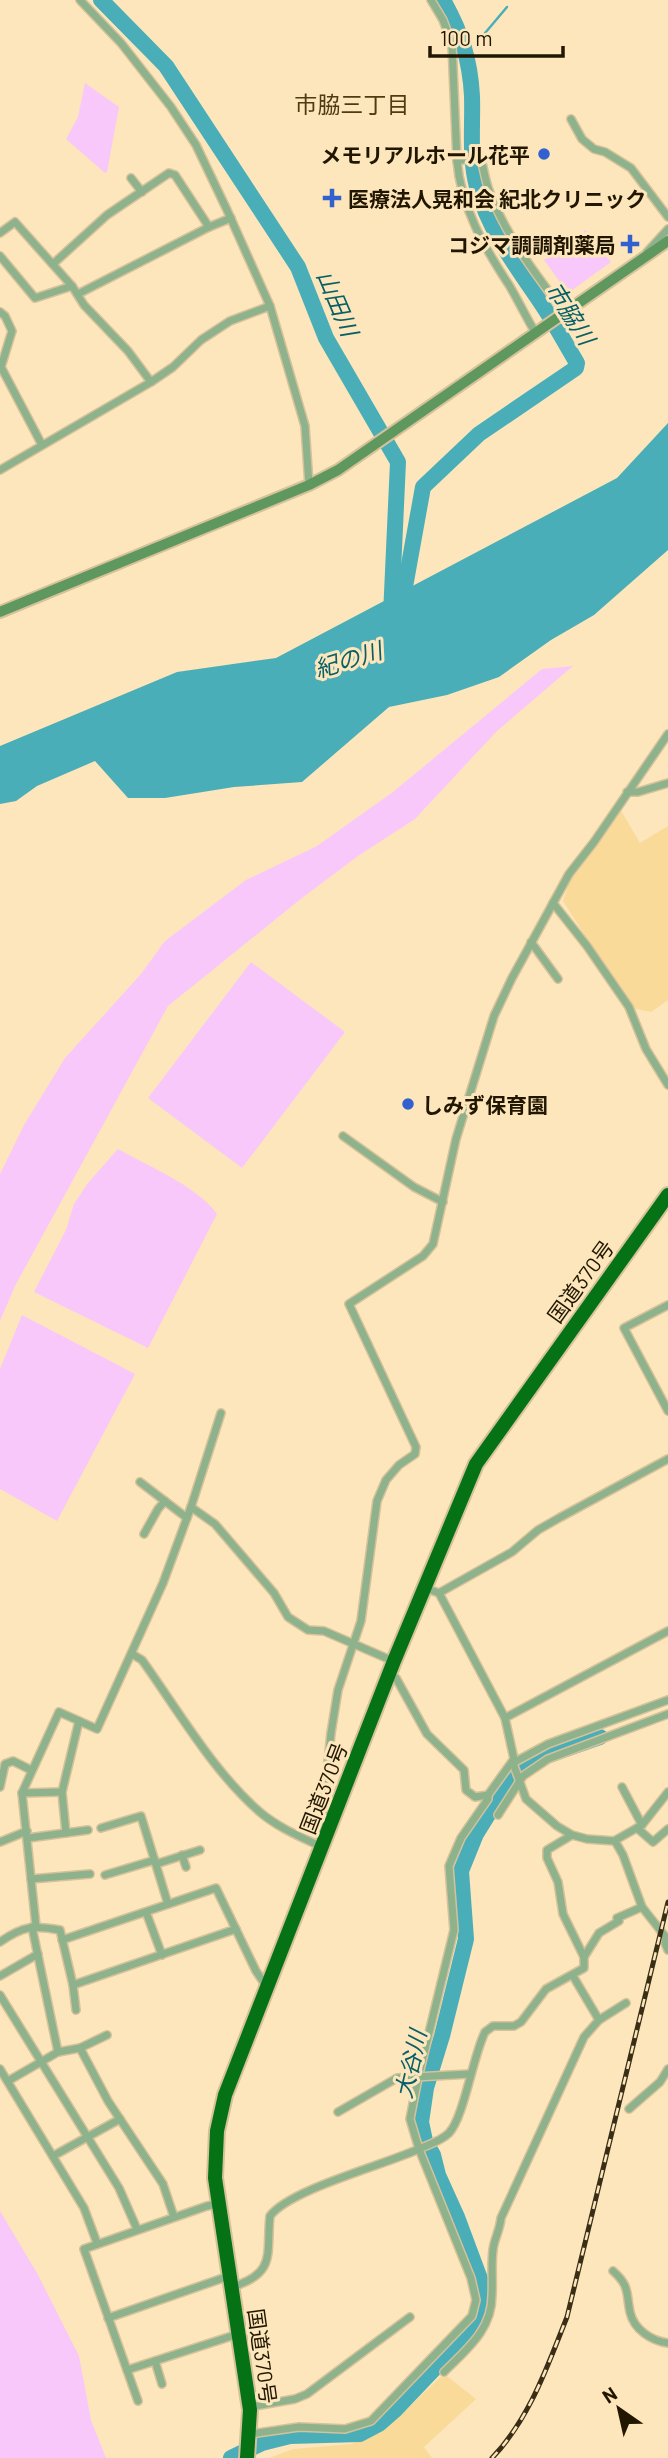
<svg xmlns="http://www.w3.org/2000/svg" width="668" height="2458" font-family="Barlow,'Noto Sans JP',sans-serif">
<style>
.built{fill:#fada99}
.green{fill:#f8c8fb}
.water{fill:#4aaeb8}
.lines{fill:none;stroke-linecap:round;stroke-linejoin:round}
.stream{stroke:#4aaeb8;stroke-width:2.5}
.river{stroke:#4aaeb8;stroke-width:16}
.street-casing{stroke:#d5c19a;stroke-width:10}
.secondary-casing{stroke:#d5c19a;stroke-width:14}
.highway-casing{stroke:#d5c19a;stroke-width:18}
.street{stroke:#8eb38c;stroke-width:7}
.secondary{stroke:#5f985e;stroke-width:10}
.highway{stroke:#067216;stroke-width:14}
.rail-casing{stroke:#3a2f16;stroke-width:5}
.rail{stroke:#fde6bb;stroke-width:2.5;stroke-dasharray:8;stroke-linecap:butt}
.poi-dot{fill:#3160cf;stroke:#fde6bb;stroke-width:2.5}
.labels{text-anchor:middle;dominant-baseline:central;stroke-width:6;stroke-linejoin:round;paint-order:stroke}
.poi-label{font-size:21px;font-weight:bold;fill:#211701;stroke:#fde6bb;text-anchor:end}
.street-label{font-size:21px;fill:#211701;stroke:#fde6bb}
.neighbourhood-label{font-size:23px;fill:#4e3b13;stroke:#fde6bb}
.water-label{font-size:23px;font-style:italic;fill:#075f67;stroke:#fde6bb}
</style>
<rect width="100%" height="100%" fill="#fde6bb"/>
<g class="built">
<polygon points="620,809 640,843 668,826 668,1000 651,1012 631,1008 563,901 571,877"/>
<polygon points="444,2374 476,2399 424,2447 432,2458 269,2458 293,2449 352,2444 395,2420"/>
</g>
<g class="green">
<polygon points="85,83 119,107 107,172 105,173 66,139 78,117"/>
<polygon points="586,230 611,262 568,293 544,260"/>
<polygon points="573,666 497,731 415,819 358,856 302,898 168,1006 15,1286 0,1321 0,1174 24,1125 65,1058 141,974 165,941 246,880 317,846 393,792 542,669"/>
<polygon points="251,962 345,1032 242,1168 148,1098"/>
<path d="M118,1149c30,17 79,37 99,65l-69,134 -114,-56 32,-62 8,-26 14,-21z"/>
<polygon points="22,1315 135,1374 57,1521 0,1489 0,1369"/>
<polygon points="0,2211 37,2273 79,2356 91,2420 106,2458 0,2458"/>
</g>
<polygon class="water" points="668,423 668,550 594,615 551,640 499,677 447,695 389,707 302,782 234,787 165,798 128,798 95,761 37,786 16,801 0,804 0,746 177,672 276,658 617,478"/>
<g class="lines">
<polyline class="stream" points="480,39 507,7"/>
<g class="river">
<polyline points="101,0 166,66 298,267 326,338 398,462 391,615"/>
<path d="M401,609l22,-122 56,-53 97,-66 1,-5c-12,-20 -23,-41 -36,-60 -25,-37 -52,-72 -64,-116 -8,-30 -4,-61 -5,-91 -2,-37 -11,-64 -29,-96"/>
<polyline points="231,2458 262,2443 290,2436 360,2434 379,2424 395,2410 476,2325 486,2306 482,2284 457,2217 438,2175 433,2155 425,2141 421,2122 426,2088 442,2036 466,1939 461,1871 476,1834 494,1805 529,1762 600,1737"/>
</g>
<g class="street-casing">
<g id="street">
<polyline points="80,0 121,43 171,107 196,145 227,210 270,306 305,426 309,485"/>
<path d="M431,0l12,20 9,24 5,117c4,46 27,86 52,124 9,15 17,32 26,47"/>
<polyline points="571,119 582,139 594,149 605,152 631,168 668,217"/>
<path d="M457,161l23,-5c4,12 5,25 10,37 17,45 46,81 74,119"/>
<polyline points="131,178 142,192"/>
<polyline points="0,233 15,222 72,286"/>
<polyline points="647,252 668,229"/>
<polyline points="0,256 35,298 72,286 84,305 128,351 151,382"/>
<polyline points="53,264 107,215 169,173 175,175 209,227"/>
<polyline points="78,294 209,227 231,218"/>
<polyline points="0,312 5,316 12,331 1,367 42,445"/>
<polyline points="0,470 151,382 173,367 201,340 230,321 270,306"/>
<polyline points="627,792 638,792 668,783"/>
<polyline points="553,903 587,946 629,1007 646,1049 668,1085"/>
<polyline points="531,942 558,979"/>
<polyline points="343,1136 414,1187 443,1202"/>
<polyline points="668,1305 624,1328 668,1411"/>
<polyline points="140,1482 187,1518"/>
<polyline points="191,1507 215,1524 274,1593 288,1617 308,1630 324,1631 393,1661"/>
<polyline points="144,1534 158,1509 165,1501"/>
<polyline points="439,1593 512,1552 538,1530 559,1518 668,1459"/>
<path d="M132,1654l10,6c36,50 72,113 119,153 18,15 40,24 61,34"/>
<polyline points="389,1675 396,1678 427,1734 464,1770 466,1790 475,1797 488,1795 514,1759 505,1718 439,1593 425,1588"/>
<polyline points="668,1700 548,1744 513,1763 526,1799 557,1826 572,1835 587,1839 615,1841 623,1855 642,1907 668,1940"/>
<polyline points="505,1718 668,1631"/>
<polyline points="0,1787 5,1764 13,1761 31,1770"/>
<polyline points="622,1787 642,1825"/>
<polyline points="22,1793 62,1792"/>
<polyline points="498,1815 523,1776 548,1759 668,1714"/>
<polyline points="101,1828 141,1816 168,1904"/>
<polyline points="637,1828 653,1842 668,1829"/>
<polyline points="66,1833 62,1792 79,1721"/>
<polyline points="324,1835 321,1829 331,1733 338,1690 361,1621 377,1501 386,1480 399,1465 415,1454 416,1447 349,1304 423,1256 433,1244 456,1139 494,1016 512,978 569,874 594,842 668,734"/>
<polyline points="28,1838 88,1830"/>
<polyline points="614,1841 642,1825 668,1792"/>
<polyline points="0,1842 27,1831"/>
<polyline points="182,1855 186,1867"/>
<polyline points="156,1864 200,1850"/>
<polyline points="105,1875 155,1860"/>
<polyline points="31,1879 90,1874"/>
<polyline points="146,1912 162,1955"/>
<polyline points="36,1926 22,1793 59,1712 97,1729 163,1583 191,1507 221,1413"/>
<polyline points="32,1927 58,2052"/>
<polyline points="666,1937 665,1943 668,1950"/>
<polyline points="62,1940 216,1888 256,1971 266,1986"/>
<path d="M0,1942c23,-16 33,-17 60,-12l13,55 3,25"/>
<polyline points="584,1957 599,1933 619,1921 617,1918 642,1907"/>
<polyline points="0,1976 38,1954"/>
<polyline points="573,1976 599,2020"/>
<polyline points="73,1985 236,1929"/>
<polyline points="0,1995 119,2188 137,2229"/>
<polyline points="80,2048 108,2101 163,2184 174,2217"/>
<polyline points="0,2069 84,2208 97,2243"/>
<polyline points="8,2081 58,2052 80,2048 107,2035"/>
<polyline points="629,2109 660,2082 668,2069"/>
<polyline points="338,2112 397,2078 470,2074"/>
<polyline points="53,2156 120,2119"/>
<path d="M613,2271c17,15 13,22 17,41 4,18 22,29 38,31"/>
<path d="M232,2287c45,-14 34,-33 38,-71 20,-27 115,-51 151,-68 9,-4 20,-7 28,-15 15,-16 24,-77 36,-101l8,-6h21l7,-4 25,-33 38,-21v-11l-21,-43 -5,-32 -11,-24v-8l25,-15"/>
<polyline points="108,2318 229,2276"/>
<polyline points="155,2361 162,2384"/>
<polyline points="127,2370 238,2334"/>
<path d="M444,2372c23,-23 48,-42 48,-77 1,-15 -1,-30 1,-45 1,-11 7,-20 8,-32l83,-181 15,-17 27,-17"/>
<polyline points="138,2401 84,2249 207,2206 218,2204"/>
<polyline points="250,2407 295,2399 307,2394 410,2317"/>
<polyline points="250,2434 299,2427 345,2429 371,2421 472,2316 476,2300 471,2278 419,2149 410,2119 418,2078 454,1930 449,1866 461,1838 488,1799 488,1795"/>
</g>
</g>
<g class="secondary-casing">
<polyline id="secondary" points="0,612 309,485 338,470 668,241"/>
</g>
<g class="highway-casing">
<polyline id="highway" points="247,2458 250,2410 215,2178 217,2131 225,2095 394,1661 476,1464 668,1195"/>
</g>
<use href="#street" class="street"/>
<use href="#secondary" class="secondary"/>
<use href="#highway" class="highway"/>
<g class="rail-casing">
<path id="rail" d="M492,2458c38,-40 55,-91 75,-141l101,-415"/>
</g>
<use href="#rail" class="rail"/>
</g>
<g class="poi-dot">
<circle cx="544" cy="154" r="7"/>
<path d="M328.5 187.5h7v7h7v7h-7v7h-7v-7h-7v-7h7z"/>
<path d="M626.5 233.5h7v7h7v7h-7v7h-7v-7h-7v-7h7z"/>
<circle cx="408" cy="1104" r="7"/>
</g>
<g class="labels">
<g class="poi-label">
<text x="530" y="154">メモリアルホール花平</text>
<text x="348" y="198" text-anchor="start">医療法人晃和会 紀北クリニック</text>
<text x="616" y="244">コジマ調調剤薬局</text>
<text x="422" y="1104" text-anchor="start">しみず保育園</text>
</g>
<g class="street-label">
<text transform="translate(580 1281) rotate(-54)">国道370号</text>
<text transform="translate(323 1788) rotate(-69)">国道370号</text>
<text transform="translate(263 2356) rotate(82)">国道370号</text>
</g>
<g class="neighbourhood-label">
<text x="352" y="104">市脇三丁目</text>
</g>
<g class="water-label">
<text transform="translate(338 303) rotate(67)">山田川</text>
<text transform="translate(571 313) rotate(58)">市脇川</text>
<text transform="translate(348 659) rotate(-17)">紀の川</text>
<text transform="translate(410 2064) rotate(-77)">大谷川</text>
</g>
</g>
<g transform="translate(619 2409) rotate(326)" stroke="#fde6bb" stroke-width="5" paint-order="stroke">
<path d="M0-5L12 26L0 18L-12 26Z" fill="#211701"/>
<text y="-10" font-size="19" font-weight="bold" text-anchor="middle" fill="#211701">N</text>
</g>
<path d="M430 46v10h133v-10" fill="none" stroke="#211701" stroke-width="3.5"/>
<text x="440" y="46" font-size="21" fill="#211701" stroke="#fde6bb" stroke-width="5" paint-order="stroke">100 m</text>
</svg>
